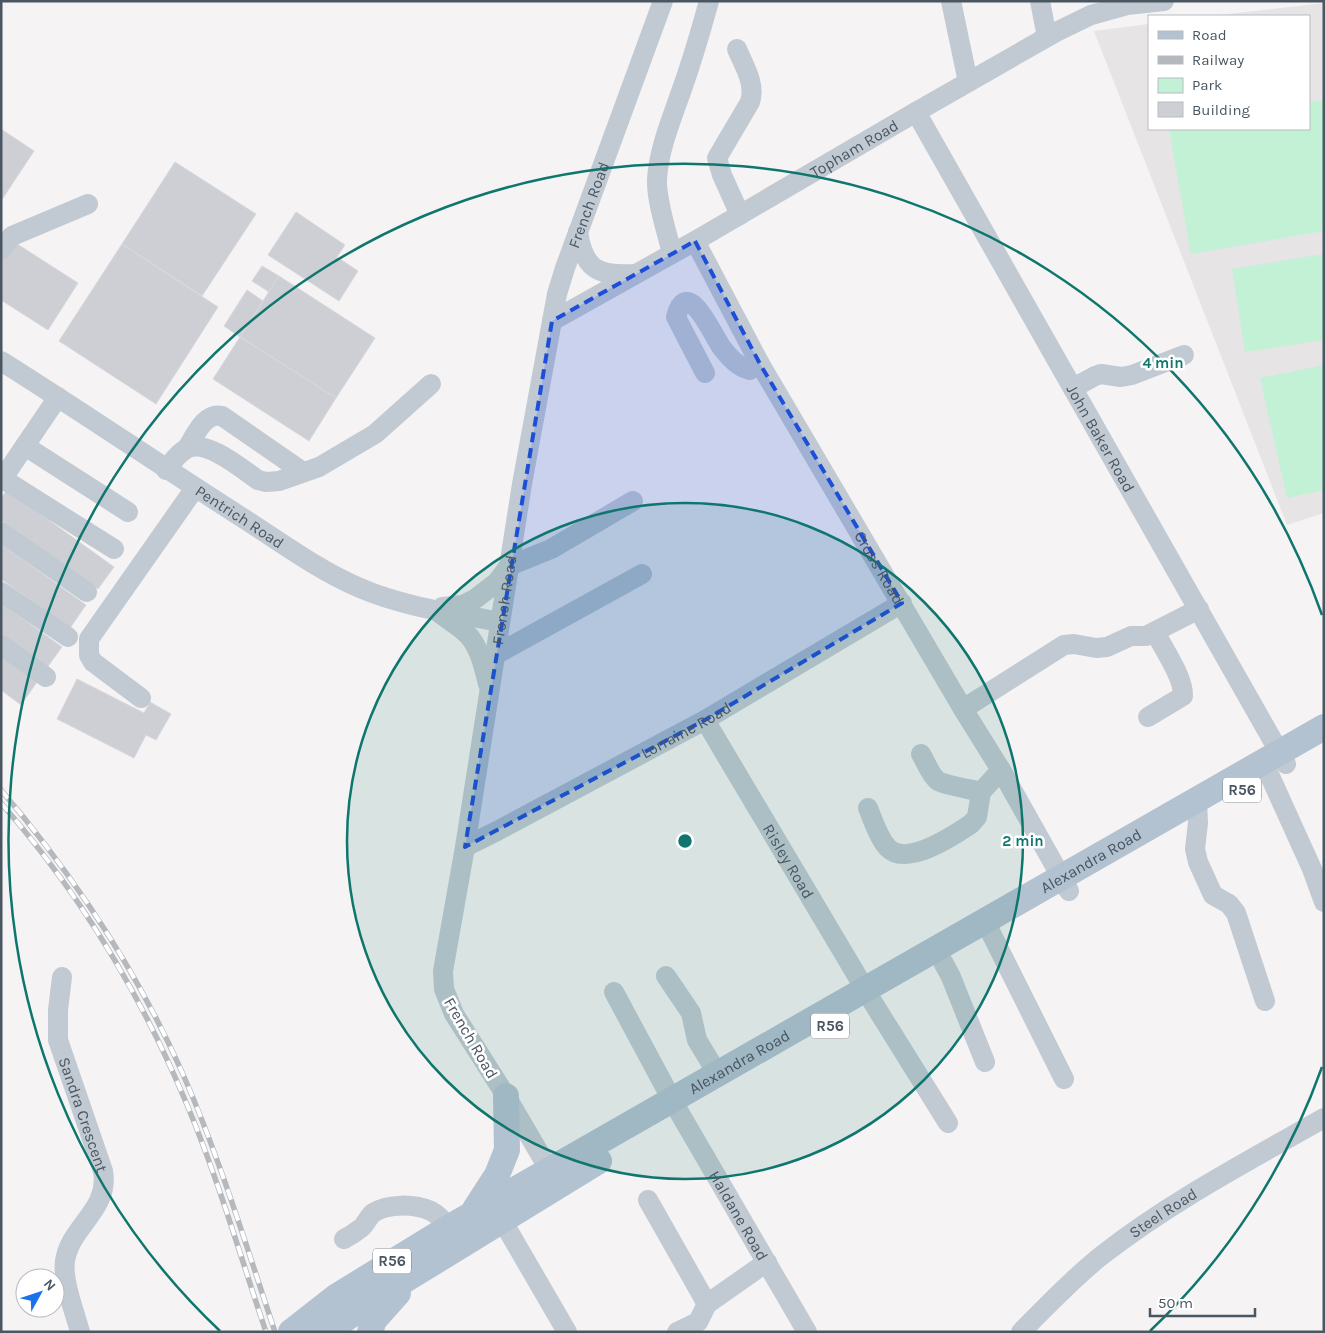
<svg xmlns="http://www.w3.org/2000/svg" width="1325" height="1333" font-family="Karla,sans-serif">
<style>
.education{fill:#e6e4e5}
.green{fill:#c3f1d5}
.building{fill:#cdcfd5;stroke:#d7d9de}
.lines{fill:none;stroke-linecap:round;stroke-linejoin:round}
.minor{stroke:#c1cad2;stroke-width:20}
.major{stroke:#b3c2d1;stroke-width:26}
.rail-casing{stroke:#b5b8bd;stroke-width:5.5}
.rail{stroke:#fff;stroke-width:4;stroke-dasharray:11;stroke-linecap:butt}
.marked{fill:#1d4ed8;fill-opacity:0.2;stroke:#1d4ed8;stroke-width:4;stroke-dasharray:10 6;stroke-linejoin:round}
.ring{fill:none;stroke:#0f766e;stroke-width:2.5}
.labels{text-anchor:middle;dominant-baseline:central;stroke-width:5;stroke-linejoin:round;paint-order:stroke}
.shield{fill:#fff;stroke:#808990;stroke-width:1}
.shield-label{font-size:15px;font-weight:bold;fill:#4a5661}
.street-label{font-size:16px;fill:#4a5661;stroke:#fff}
.centre{fill:#0f766e;stroke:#fff;stroke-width:2.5}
.ring-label{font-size:15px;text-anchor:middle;font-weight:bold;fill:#0f766e;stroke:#fff;stroke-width:5;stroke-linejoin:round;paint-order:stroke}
</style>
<rect width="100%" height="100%" fill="#f5f3f3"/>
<polygon class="education" points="1324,3 1324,513 1287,525 1094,31 1149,24 1149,129 1309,129 1309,16 1212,16"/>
<g class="green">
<polygon points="1324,100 1324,231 1191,254 1169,129 1309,129 1309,102"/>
<polygon points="1324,254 1324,340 1245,352 1232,269"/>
<polygon points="1324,365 1324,490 1287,498 1260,378"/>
</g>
<g class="building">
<polygon points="1,129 34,151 1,201"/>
<polygon points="175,162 256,214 202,296 122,244"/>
<polygon points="296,212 345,245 337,257 358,271 339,301 268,255"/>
<polygon points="11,240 78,283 48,330 1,300 1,255"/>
<polygon points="122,244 218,307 156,404 59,341"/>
<polygon points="262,266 279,276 269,292 252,281"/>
<polygon points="279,276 375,338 336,398 240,337"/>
<polygon points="247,290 263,301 240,337 224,326"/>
<polygon points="240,337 336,398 309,441 213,379"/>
<polygon points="7,490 114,567 98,589 1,520 1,498"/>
<polygon points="1,544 86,605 70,628 1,579"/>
<polygon points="1,603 62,647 46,669 1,637"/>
<polygon points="1,656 37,682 21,705 1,690"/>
<polygon points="77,679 144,713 150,702 171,714 156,740 146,735 134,758 57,719"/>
</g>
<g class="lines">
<g class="minor">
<polyline points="951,1 968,82"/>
<polyline points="1040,1 1047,37"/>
<path d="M737,49c7,17 19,35 13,53l-33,56 5,17 18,40"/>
<path id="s1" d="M916,112l370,652"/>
<path d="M578,232c6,38 20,44 57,42"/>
<path id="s2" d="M695,241l65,123 203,345 38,61 68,121"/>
<polyline points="1,249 12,236 88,204"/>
<path d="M672,254c-5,-22 -16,-54 -15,-75 2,-32 16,-63 26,-93 10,-28 18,-56 26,-85"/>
<path id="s3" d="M552,321l143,-80 221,-129 140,-80 35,-17 36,-10 37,-4"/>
<path id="s4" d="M1,361c83,52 163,107 245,159 37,24 74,51 114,68 44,19 93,25 140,34"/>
<path d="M705,373l-29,-56c11,-44 38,21 46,31 8,10 16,19 28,22l10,-6"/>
<polyline points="1073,388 1095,376 1101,374 1121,377 1132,375 1184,355"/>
<polyline points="25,446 128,512"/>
<path d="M187,448c8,-12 17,-36 35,-32l81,56"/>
<path d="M166,470c6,-8 13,-18 22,-22 20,-8 54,21 70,32l8,2 13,-1 40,-14 56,-33 56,-50"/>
<polyline points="3,479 114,549"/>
<polyline points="1,481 58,397"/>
<polyline points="1,532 87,592"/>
<polyline points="1,592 68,637"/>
<polyline points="442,607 463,605 475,599 497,582 509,566 551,549 633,501"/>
<path d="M438,612c10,8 23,15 31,24 11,13 15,32 19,48"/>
<polyline points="1,645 46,677"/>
<polyline points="495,655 642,574"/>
<polyline points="141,698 93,662 89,655 89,639 195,488"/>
<polyline points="963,709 1064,645 1074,644 1096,648 1107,647 1131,636 1146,636 1199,609"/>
<path d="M1148,717l35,-21c1,-18 -20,-48 -28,-64"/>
<path id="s5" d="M705,720l167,281 76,122"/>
<path d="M921,754c5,8 9,21 17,27 3,3 36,9 43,11"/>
<polyline points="1269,774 1312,869 1324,902"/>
<polyline points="1197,800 1198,823 1195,849 1198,862 1213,895 1229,904 1236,913 1265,1001"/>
<path d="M868,808c5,12 10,29 19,39 19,21 66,-11 84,-23l6,-7 4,-25 20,-22"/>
<path id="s6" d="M465,847l32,-16 208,-111 197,-117"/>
<polyline points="985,921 1064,1079"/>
<polyline points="943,962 951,977 985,1062"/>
<polyline points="666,976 691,1013 697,1040 717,1073"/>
<path id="s7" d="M62,977l-4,33v30l45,131c7,39 -33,55 -38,90 -3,19 10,52 15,71"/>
<path id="s8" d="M614,992l58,108 135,232"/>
<path id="s9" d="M557,1183l-51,-87 -52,-82 -10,-25 -1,-18 22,-124 57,-363 35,-190 8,-26 98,-267"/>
<polyline points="648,1200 707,1304"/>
<polyline points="502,1220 567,1332"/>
<path d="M344,1239c6,-3 12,-7 17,-11 5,-4 7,-11 12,-15 16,-10 42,-9 58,-2 8,4 12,10 17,17"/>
<polyline points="677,1332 698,1322 707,1304 767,1262"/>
<path id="s10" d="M1021,1332c26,-26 51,-53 80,-76 69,-54 147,-95 223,-138"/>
</g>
<g class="major">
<polyline points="475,1209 497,1175 507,1150 506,1096"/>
<path id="s11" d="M291,1332l46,-36 111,-68 876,-501"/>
<polyline points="326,1332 387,1291 599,1161"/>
<polyline points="370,1332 374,1320 398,1293"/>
</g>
<g class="rail-casing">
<g id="rail">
<path d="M1,790c73,86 135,179 181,282 37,84 64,173 93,260"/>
<path d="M1,803c77,88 139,190 184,297 32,75 55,155 81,232"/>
</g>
</g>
<use href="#rail" class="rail"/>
</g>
<path class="marked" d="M695,241l65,123 142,239 -197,117 -240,127 87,-526z"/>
<circle cx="685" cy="841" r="338" fill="#0f766e" fill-opacity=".12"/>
<g class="ring">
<circle cx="685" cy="841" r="338"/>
<path d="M1322 1067A676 676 0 0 1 1150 1331M220 1331A676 676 0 1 1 1322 615"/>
</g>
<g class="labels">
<g class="shield">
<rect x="1223" y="777.5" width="38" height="25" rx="4"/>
<rect x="811" y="1013.5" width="38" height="25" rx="4"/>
<rect x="373" y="1248.5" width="38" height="25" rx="4"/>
</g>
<g class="shield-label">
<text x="1242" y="790">R56</text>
<text x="830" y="1026">R56</text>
<text x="392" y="1261">R56</text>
</g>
<g class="street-label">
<text stroke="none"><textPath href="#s3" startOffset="348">Topham Road</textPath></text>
<text stroke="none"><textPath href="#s9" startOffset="1024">French Road</textPath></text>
<text stroke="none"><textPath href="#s1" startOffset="375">John Baker Road</textPath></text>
<text stroke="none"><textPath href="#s4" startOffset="285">Pentrich Road</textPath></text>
<text stroke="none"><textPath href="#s2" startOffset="375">Cross Road</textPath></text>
<text stroke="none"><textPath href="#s9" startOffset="619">French Road</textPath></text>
<text stroke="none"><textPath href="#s6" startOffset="250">Lorraine Road</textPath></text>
<text stroke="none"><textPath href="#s5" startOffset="164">Risley Road</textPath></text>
<text stroke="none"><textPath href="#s11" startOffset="929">Alexandra Road</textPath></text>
<text transform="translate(471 1038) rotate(60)">French Road</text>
<text stroke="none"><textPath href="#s11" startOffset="524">Alexandra Road</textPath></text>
<text stroke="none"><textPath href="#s7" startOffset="142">Sandra Crescent</textPath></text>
<text stroke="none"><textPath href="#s10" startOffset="186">Steel Road</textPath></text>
<text stroke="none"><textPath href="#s8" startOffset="256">Haldane Road</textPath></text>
</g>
</g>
<circle cx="685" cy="841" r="8" class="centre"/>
<g class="ring-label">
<text x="1163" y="368">4 min</text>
<text x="1023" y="846">2 min</text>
</g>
<rect width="1325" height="1333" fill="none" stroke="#4a5661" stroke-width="5"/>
<rect x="1148" y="15" width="162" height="115" fill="#ffffff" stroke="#b7bbc0"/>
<rect x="1158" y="31" width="25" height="8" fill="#b3c2d1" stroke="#b7bbc0"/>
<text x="1192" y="40" font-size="15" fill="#4a5661">Road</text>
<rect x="1158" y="56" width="25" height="8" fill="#b5b8bd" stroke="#b7bbc0"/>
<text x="1192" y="65" font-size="15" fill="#4a5661">Railway</text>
<rect x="1158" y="78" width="25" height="15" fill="#c3f1d5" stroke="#b7bbc0"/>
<text x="1192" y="90" font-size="15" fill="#4a5661">Park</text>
<rect x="1158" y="102" width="25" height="15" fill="#cdcfd5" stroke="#b7bbc0"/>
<text x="1192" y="115" font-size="15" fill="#4a5661">Building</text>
<g transform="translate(40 1293) rotate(50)"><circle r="24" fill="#ffffff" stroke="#b7bbc0"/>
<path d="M0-4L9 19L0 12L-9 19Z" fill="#1a73e8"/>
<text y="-8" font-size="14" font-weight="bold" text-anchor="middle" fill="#4a5661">N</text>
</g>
<path d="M1150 1308v8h105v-8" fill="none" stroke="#4a5661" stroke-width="2.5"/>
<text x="1158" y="1308" font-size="15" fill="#4a5661" stroke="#ffffff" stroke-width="4" paint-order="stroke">50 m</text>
</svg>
